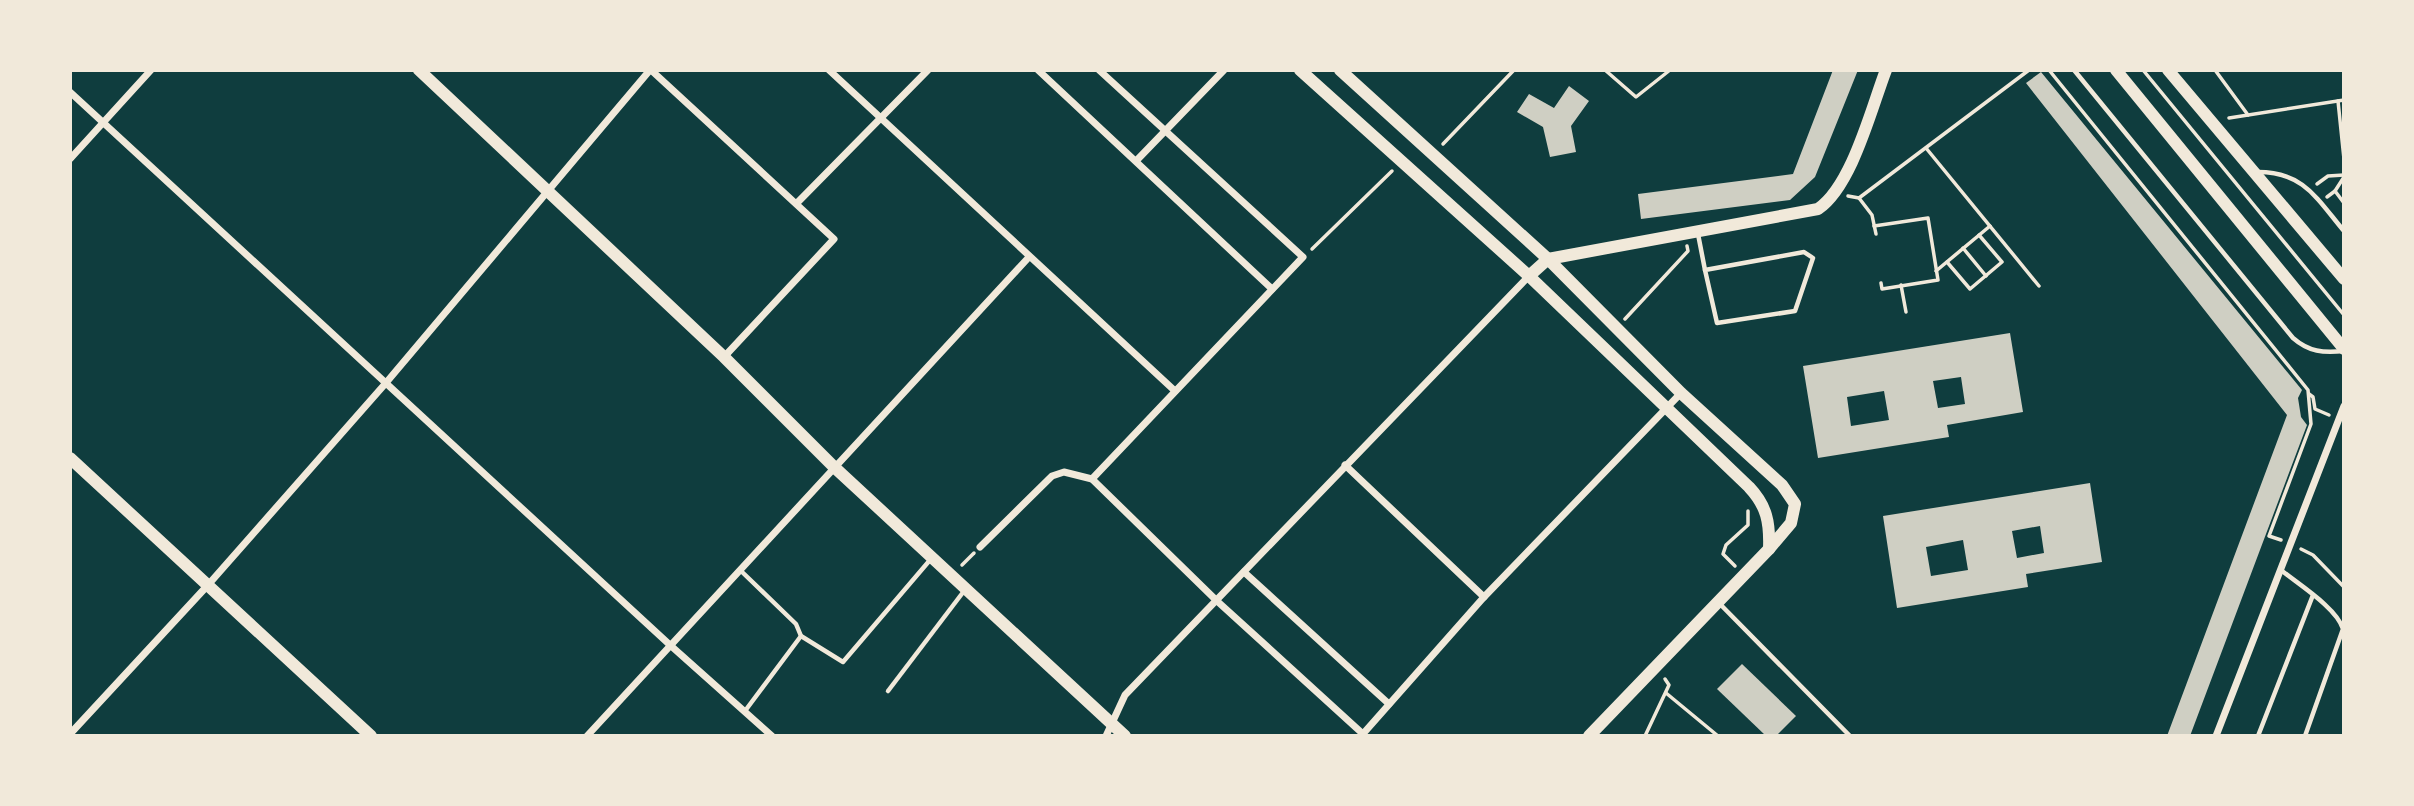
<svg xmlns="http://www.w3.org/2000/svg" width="2414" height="806" font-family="Overpass,sans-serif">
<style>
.building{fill:#cfcfc3;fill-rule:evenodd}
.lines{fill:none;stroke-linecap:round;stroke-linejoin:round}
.path{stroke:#f1e9da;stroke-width:3.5}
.service{stroke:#f1e9da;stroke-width:4.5}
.minor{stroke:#f1e9da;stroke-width:7}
.tertiary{stroke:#f1e9da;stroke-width:12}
</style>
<rect width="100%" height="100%" fill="#0f3d3e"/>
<g class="building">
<polygon points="1833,70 1858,70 1815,177 1790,200 1641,219 1638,194 1793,174"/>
<polygon points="2041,72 2302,390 2298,398 2301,417 2307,425 2190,736 2167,736 2287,415 2026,83"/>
<polygon points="1569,86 1589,101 1571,126 1576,152 1550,157 1543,127 1517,112 1529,94 1554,108"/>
<path d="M2010,333l13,79 -76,13 2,12 -131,21 -15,-92zM1961,377l4,27 -27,4 -5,-27zM1884,391l5,29 -38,6 -4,-29z"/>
<path d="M2090,483l12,79 -76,12 2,13 -131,21 -14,-92zM2040,526l4,27 -27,5 -5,-27zM1963,540l5,30 -37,6 -5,-29z"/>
<polygon points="1742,664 1796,716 1776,736 1766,736 1717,689"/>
</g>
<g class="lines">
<g class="path">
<polyline points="1605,70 1636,97 1670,70"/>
<polyline points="2049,70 2308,390 2311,424 2269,536 2281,540"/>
<polyline points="2143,70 2344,315"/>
<polyline points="2215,70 2248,115"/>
<polyline points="2338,101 2344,159"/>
<polyline points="2229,118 2344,100"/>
<polyline points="1443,144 1514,70"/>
<polyline points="1926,148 2039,286"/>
<polyline points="2317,184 2328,176 2344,175"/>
<polyline points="2335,191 2344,177"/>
<polyline points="1848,196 1859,198 2029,70"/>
<polyline points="2327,197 2335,191 2344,203"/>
<polyline points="1859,198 1872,215 1876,234"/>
<polyline points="1874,226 1928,218 1938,280 1882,289 1881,283"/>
<polyline points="1963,248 1986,276"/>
<polyline points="1312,249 1392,171"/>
<polyline points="1947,262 1970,289 2002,262 1979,235"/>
<polyline points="1936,271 1990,226"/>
<polyline points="1901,285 1906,312"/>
<polyline points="1625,319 1688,251 1687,246"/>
<polyline points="2309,394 2313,397 2315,409 2329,415"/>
<polyline points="2301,549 2313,555 2344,587"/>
<polyline points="962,565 974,553"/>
<polyline points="1735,566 1723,554 1726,545 1748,525 1748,511"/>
<polyline points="1666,693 1718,736"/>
<polyline points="1645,736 1669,685 1665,679"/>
</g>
<g class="service">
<path d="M2074,70l219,268c16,14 30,15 51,13"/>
<path d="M2258,172c46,0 59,27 86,59"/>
<polyline points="1698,234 1705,270"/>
<polygon points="1804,252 1813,258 1795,311 1717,323 1705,270"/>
<polyline points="740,570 796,624 801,636 843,662 930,560"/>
<path d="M2281,570c17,14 56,38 62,59l-38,107"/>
<polyline points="1718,602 1850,736"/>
<polyline points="888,691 964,591"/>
<polyline points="745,711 801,636"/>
<polyline points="2258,736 2313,595"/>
</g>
<g class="minor">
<polyline points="651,70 834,239 724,357"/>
<polyline points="829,70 1175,391"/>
<polyline points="1038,70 1272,289"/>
<polyline points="70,92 670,645 772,736"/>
<polyline points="70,159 151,70"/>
<polyline points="1137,160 1224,70"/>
<polyline points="797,203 928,70"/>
<polyline points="1345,465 1484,597"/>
<polyline points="1092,479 1303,257 1099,70"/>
<polyline points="980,547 1052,476 1064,472 1092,479 1217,601 1363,734"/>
<polyline points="1244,572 1389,704"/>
<polyline points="70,734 208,585 385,384 650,70"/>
<polyline points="1362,735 1484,597 1681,393"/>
<polyline points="587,736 1029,257"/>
<polyline points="1106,736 1125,695 1529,276"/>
<polyline points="2216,736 2344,406"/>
</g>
<g class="tertiary">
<polyline points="419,70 724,357 833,466 1125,736"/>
<path d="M1300,70l229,206 220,211c18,19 21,36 20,62"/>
<polyline points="1340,70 1548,259 1681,393 1782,485 1795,504 1791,523 1769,549 1589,736"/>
<polyline points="2116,70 2344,349"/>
<polyline points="2168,70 2344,279"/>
<path d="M1529,276l19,-17 270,-50c34,-23 53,-100 68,-139"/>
<polyline points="70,458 371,736"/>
</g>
</g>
<rect width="2414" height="806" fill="none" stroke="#f1e9da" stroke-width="144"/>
</svg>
